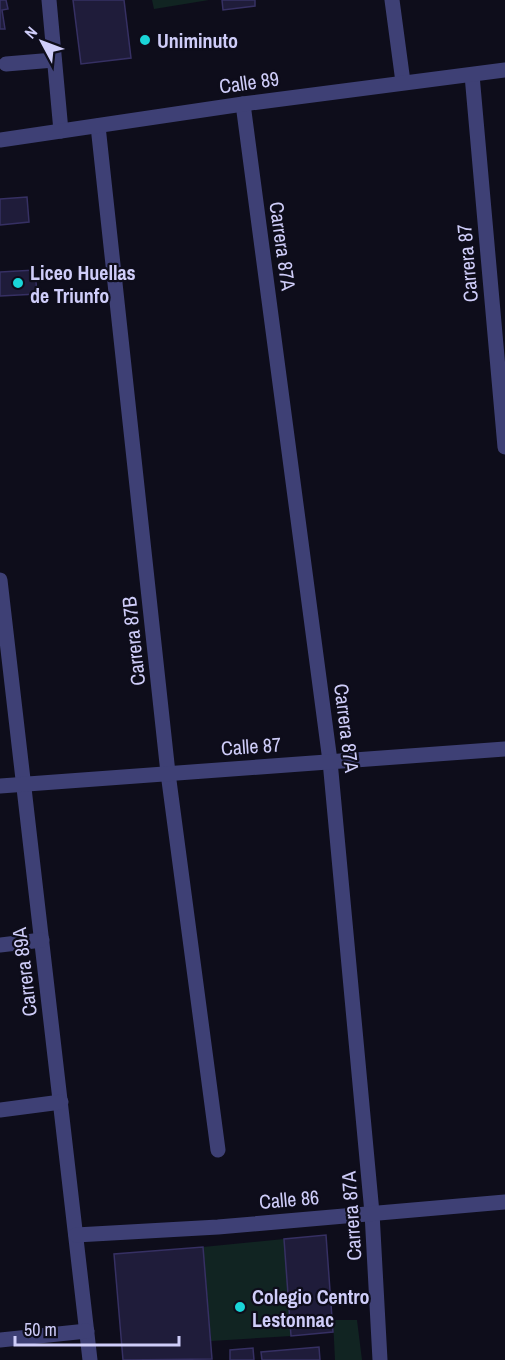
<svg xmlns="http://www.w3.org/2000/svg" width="505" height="1360" font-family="'Archivo Narrow',sans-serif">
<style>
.green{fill:#112422}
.building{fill:#1f1c3a;stroke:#363063;stroke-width:1.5}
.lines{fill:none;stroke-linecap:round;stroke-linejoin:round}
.minor{stroke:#3e4075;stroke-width:15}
.poi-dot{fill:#1ad5d8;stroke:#0e0d1b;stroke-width:2}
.labels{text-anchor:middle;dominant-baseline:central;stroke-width:4.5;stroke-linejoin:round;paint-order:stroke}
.poi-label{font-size:20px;font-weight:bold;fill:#cfcdf9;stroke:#0e0d1b;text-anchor:start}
.street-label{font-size:20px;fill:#cfcdf9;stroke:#0e0d1b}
</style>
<rect width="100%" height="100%" fill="#0e0d1b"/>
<g class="green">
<polygon points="152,0 209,0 154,9"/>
<polygon points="284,1239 291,1336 211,1341 203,1247"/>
<polygon points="333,1320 357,1320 362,1360 335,1360"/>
</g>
<g class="building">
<polygon points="0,0 6,0 8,9 2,10 5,29 0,29"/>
<polygon points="73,0 124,0 131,58 81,64"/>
<polygon points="222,0 255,0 255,6 223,10"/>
<polygon points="27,197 29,222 0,225 0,199"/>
<polygon points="35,270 37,294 0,296 0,272"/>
<polygon points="326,1235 333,1332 291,1336 284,1239"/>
<polygon points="203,1247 212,1359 123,1360 114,1254"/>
<polygon points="319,1347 320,1360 262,1360 261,1352"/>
<polygon points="253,1348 254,1360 230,1360 230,1350"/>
</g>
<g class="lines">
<g class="minor">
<polyline points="49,0 61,131"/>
<polyline points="392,0 403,82"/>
<polyline points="6,64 54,60"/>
<polyline points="472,75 505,447"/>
<polyline points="243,104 330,761 372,1213 380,1360"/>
<polyline points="98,126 168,773 218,1150"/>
<polyline points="0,140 243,104 505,70"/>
<polyline points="0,580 90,1360"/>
<polyline points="0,786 505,749"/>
<polyline points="0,945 42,940"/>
<polyline points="0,1110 61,1102"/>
<polyline points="76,1235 218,1227 505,1202"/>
<polyline points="0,1340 87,1331"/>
</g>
</g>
<g class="poi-dot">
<circle cx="145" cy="40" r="6"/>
<circle cx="18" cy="283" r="6"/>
<circle cx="240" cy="1307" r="6"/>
</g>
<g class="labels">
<g class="poi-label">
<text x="157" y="40">Uniminuto</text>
<text x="30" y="272">Liceo Huellas<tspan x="30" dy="23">de Triunfo</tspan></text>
<text x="252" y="1296">Colegio Centro<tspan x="252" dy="23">Lestonnac</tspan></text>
</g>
<g class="street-label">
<text transform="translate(249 82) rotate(-8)">Calle 89</text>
<text transform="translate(283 246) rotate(82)">Carrera 87A</text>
<text transform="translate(467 263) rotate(-95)">Carrera 87</text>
<text transform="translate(133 641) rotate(-96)">Carrera 87B</text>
<text transform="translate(347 728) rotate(83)">Carrera 87A</text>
<text transform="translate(251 746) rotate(-4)">Calle 87</text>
<text transform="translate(24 972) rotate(-97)">Carrera 89A</text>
<text transform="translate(289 1199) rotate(-5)">Calle 86</text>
<text transform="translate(351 1216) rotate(-94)">Carrera 87A</text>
</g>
</g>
<g transform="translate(42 42) rotate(311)" stroke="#0e0d1b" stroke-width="4.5" paint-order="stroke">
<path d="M0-4.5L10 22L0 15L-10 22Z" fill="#cfcdf9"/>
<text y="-9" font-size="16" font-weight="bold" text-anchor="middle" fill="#cfcdf9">N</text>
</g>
<path d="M15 1336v9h164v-9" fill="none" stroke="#cfcdf9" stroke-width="3"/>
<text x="24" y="1336" font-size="18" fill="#cfcdf9" stroke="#0e0d1b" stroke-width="4.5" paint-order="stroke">50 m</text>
</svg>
